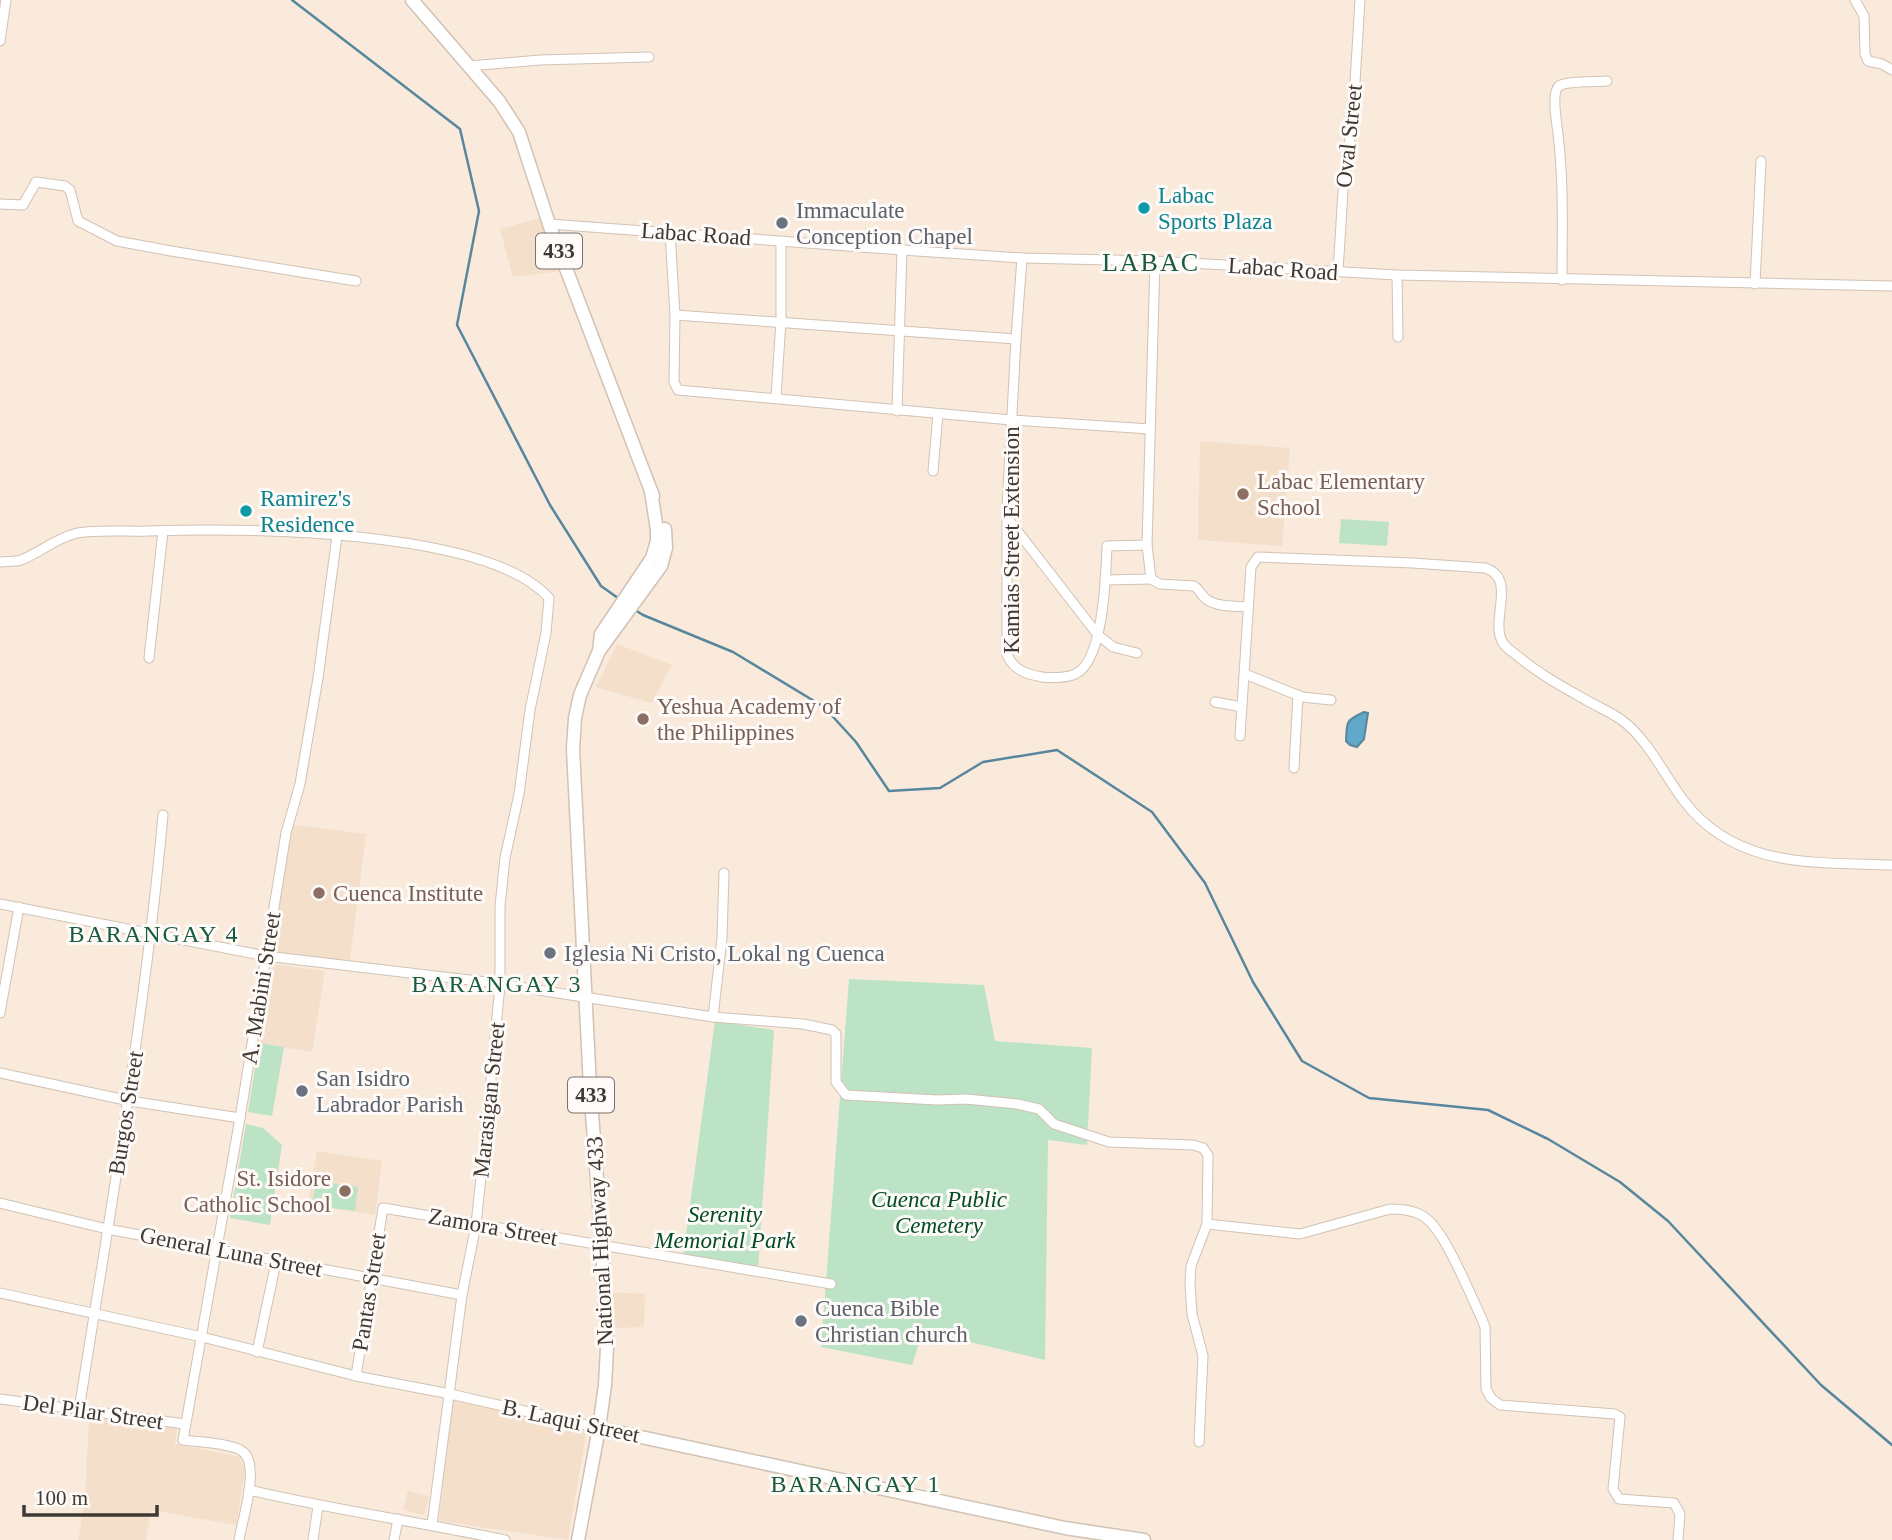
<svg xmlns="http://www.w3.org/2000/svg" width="1892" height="1540" font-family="Georgia,serif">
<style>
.built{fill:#f4dfcb}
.green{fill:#bde3c7}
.water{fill:#62a8ca;stroke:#58879d;stroke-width:2}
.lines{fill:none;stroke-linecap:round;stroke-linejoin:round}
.stream{stroke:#58879d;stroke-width:2.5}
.minor-casing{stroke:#d1c2b5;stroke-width:11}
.major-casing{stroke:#d1c2b5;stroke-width:15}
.minor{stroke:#fff;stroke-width:9}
.major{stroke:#fff;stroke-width:12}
.culture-dot{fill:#0f9aa8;stroke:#fdfaf7;stroke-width:2.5}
.worship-dot{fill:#6b7280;stroke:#fdfaf7;stroke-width:2.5}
.education-dot{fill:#8d6e63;stroke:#fdfaf7;stroke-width:2.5}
.labels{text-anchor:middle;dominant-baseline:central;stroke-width:6;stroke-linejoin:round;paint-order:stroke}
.shield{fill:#fdfaf7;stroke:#78736e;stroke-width:2}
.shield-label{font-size:21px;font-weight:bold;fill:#3f3934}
.street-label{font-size:23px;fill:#3f3934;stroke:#fdfaf7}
.culture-label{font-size:23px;fill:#0d838f;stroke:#fdfaf7;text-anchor:start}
.worship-label{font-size:23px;fill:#5b616d;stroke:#fdfaf7;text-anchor:start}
.education-label{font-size:23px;fill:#785e54;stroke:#fdfaf7;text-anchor:start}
.park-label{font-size:23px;font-style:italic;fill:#014b25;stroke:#fdfaf7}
.neighbourhood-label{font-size:24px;letter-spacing:2px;fill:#185b41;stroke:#fdfaf7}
.quarter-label{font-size:26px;letter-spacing:2px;fill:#185b41;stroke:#fdfaf7}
</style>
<rect width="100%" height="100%" fill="#f9eadc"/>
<g class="built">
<polygon points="541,218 560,271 513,277 500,229"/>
<polygon points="1200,441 1290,448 1282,546 1198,540"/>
<polygon points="617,644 672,665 651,703 596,687"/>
<polygon points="289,824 366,834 350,960 270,952"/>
<polygon points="272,964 325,971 312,1052 259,1043"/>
<polygon points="317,1151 382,1161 375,1215 308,1205"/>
<polygon points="609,1292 645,1294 644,1327 611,1328"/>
<polygon points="453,1398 587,1428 568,1540 439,1521"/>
<polygon points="89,1417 177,1428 175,1444 240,1457 245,1470 236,1525 151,1510 146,1540 78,1540 85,1499"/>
<polygon points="408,1491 429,1496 424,1515 403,1510"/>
</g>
<g class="green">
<polygon points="1341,519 1389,522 1387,546 1339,543"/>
<polygon points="849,979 984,985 995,1041 1092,1048 1087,1145 1048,1140 1045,1360 923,1331 912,1365 821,1347"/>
<polygon points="715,1021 774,1030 758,1270 683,1257"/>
<polygon points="259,1043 284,1047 272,1116 248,1112"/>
<polygon points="246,1124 263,1128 282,1145 270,1225 230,1218"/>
<polygon points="316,1181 358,1187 355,1211 312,1205"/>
</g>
<path class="water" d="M1364,712l4,1 -4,26 -7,8 -7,-2 -4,-4c1,-20 -1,-20 18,-29z"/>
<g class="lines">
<g class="stream">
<polyline points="292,0 460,129 479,211 457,325 550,505 601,586 618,598"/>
<polyline points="635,610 643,615 733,652 824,707 856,742 889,791 940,788 983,762 1057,750 1152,812 1205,883 1253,982 1302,1061 1369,1098 1488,1110 1548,1139 1620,1182 1668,1221 1821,1385 1892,1445"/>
</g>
<g class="minor-casing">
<g id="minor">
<polyline points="1855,0 1864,16 1865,54 1868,61 1882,64 1892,70"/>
<polyline points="0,41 6,0"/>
<polyline points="469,66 540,60 649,57"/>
<polyline points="0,204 23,205 36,182 65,186 70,190 78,221 117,241 171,251 356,281"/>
<polyline points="549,224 902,250 1022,258 1155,261 1397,275 1892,286"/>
<polyline points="670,232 675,315 674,382 678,390 1011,420 1150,429"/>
<path d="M1022,258l-6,81 -9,169v147c7,15 19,19 35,22 8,1 25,1 33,-3 29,-12 31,-101 32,-128l40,-1"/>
<path d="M1155,261l-8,284 4,34 9,5 34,2c5,3 7,9 12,13 10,8 29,7 42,8"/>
<polyline points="1338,272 1343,191 1353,115 1360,0"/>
<polyline points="1397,275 1398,337"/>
<path d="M1562,280c0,-49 2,-97 -4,-146 -1,-9 -7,-42 1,-48 7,-5 38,-4 48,-5"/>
<polyline points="1755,284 1761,161"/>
<polyline points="675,315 1016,339"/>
<polyline points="776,397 781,321 781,241"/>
<polyline points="897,411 902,250"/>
<polyline points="933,471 938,414"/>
<polyline points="1008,519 1098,635 1113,647 1137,653"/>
<path d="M0,562c7,-1 15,0 21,-2 18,-7 34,-21 53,-26 15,-5 56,-2 74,-3 92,-3 339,-3 401,67l-3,35 -16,77 -11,84 -14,64 -5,48v79l-9,95 -15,145 -14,70 -30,230"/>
<polyline points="1105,580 1151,579"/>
<polyline points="149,658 163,531"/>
<polyline points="1245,674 1302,697 1331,700"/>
<polyline points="1215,702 1242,707"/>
<path d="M1240,736l11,-169 7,-10 155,6 72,5c33,10 4,53 18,75 4,6 11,10 16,14 20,17 44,30 67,43 12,7 25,12 37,21 26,20 41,54 61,80 52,68 130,61 208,64"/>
<polyline points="1294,768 1298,695"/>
<path d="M0,904l266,52 220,26 227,35 90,7 29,6 4,4v48l10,13 91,5 29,-1 51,5 22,5 15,15 55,18 84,3 10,3 5,7 -1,69 93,10 90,-25c12,0 28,2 37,10 20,17 42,73 54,98l4,10 1,62 5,9 9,7 115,9 5,3 -7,72 6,10 55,4 6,11 -2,26"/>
<polyline points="0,1013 19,907"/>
<polyline points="713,1017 722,938 724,873"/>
<polyline points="0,1073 130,1101 240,1118"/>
<polyline points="0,1203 107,1229 462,1295"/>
<polyline points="0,1293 202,1337 356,1376 450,1394 599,1428"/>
<polyline points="257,1352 276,1262"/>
<polyline points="356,1376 383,1208 831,1284"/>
<polyline points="0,1399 185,1424"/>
<path d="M79,1410c31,-198 66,-395 84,-595"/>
<polyline points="1199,1442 1203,1356 1192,1314 1190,1283 1191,1266 1207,1224"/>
<path d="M249,1490c85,20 171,32 256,50"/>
<path d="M239,1540c3,-19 22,-77 3,-89 -12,-8 -44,-9 -59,-11l57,-322 46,-285 14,-49 18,-106 19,-142"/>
<polyline points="313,1540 318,1506"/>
<polyline points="394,1540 398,1519"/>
</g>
</g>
<g class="major-casing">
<g id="major">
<polyline points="412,0 499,101 519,132 549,224 653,496"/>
<polyline points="599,651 661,566 666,548 665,529"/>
<polyline points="599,1428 1065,1528 1144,1540"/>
<polyline points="578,1540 599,1428 605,1385 607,1348 602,1246 590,1087 573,749 575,718 580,695 599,651 601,634 652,558 657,541 657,530 651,491"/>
</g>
</g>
<use href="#minor" class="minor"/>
<use href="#major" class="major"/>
</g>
<g class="culture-dot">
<circle cx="1144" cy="208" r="7"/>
<circle cx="246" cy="511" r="7"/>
</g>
<g class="worship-dot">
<circle cx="782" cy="223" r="7"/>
<circle cx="550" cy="953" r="7"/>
<circle cx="302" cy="1091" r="7"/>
<circle cx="801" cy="1321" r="7"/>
</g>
<g class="education-dot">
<circle cx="1243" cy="494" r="7"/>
<circle cx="643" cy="719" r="7"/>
<circle cx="319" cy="893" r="7"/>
<circle cx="345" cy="1191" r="7"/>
</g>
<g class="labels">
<g class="shield">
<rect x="536" y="233.5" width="46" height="35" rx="5"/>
<rect x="568" y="1077.5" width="46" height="35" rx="5"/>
</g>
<g class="shield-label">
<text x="559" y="251">433</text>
<text x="591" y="1095">433</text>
</g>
<g class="street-label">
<text transform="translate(1349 136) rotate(-84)">Oval Street</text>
<text transform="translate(696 234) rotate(4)">Labac Road</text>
<text transform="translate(1283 269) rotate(4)">Labac Road</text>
<text transform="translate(1011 540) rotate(-90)">Kamias Street Extension</text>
<text transform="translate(261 988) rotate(-81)">A. Mabini Street</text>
<text transform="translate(489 1100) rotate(-84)">Marasigan Street</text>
<text transform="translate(126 1113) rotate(-81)">Burgos Street</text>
<text transform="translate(493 1227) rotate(10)">Zamora Street</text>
<text transform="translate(600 1241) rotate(-93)">National Highway 433</text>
<text transform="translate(231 1252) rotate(11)">General Luna Street</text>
<text transform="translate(369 1292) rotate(-81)">Pantas Street</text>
<text transform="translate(93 1412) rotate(8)">Del Pilar Street</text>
<text transform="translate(571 1421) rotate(12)">B. Laqui Street</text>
</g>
<g class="culture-label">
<text x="1158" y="195">Labac<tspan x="1158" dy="26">Sports Plaza</tspan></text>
<text x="260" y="498">Ramirez's<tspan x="260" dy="26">Residence</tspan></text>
</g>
<g class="worship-label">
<text x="796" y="210">Immaculate<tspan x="796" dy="26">Conception Chapel</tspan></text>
<text x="564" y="953">Iglesia Ni Cristo, Lokal ng Cuenca</text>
<text x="316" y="1078">San Isidro<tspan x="316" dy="26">Labrador Parish</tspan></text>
<text x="815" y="1308">Cuenca Bible<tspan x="815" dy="26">Christian church</tspan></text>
</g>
<g class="education-label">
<text x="1257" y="481">Labac Elementary<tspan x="1257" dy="26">School</tspan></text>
<text x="657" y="706">Yeshua Academy of<tspan x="657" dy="26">the Philippines</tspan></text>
<text x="333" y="893">Cuenca Institute</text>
<text x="331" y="1178" text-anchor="end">St. Isidore<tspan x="331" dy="26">Catholic School</tspan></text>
</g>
<g class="park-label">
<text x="939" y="1199">Cuenca Public<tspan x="939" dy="26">Cemetery</tspan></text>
<text x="725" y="1214">Serenity<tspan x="725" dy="26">Memorial Park</tspan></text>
</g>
<g class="neighbourhood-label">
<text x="154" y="934">BARANGAY 4</text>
<text x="497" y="984">BARANGAY 3</text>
<text x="856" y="1484">BARANGAY 1</text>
</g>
<g class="quarter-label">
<text x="1151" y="262">LABAC</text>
</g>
</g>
<path d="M24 1505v10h133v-10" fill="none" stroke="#3f3934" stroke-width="3.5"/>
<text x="35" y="1505" font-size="21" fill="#3f3934" stroke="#fdfaf7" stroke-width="5" paint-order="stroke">100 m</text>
</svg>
